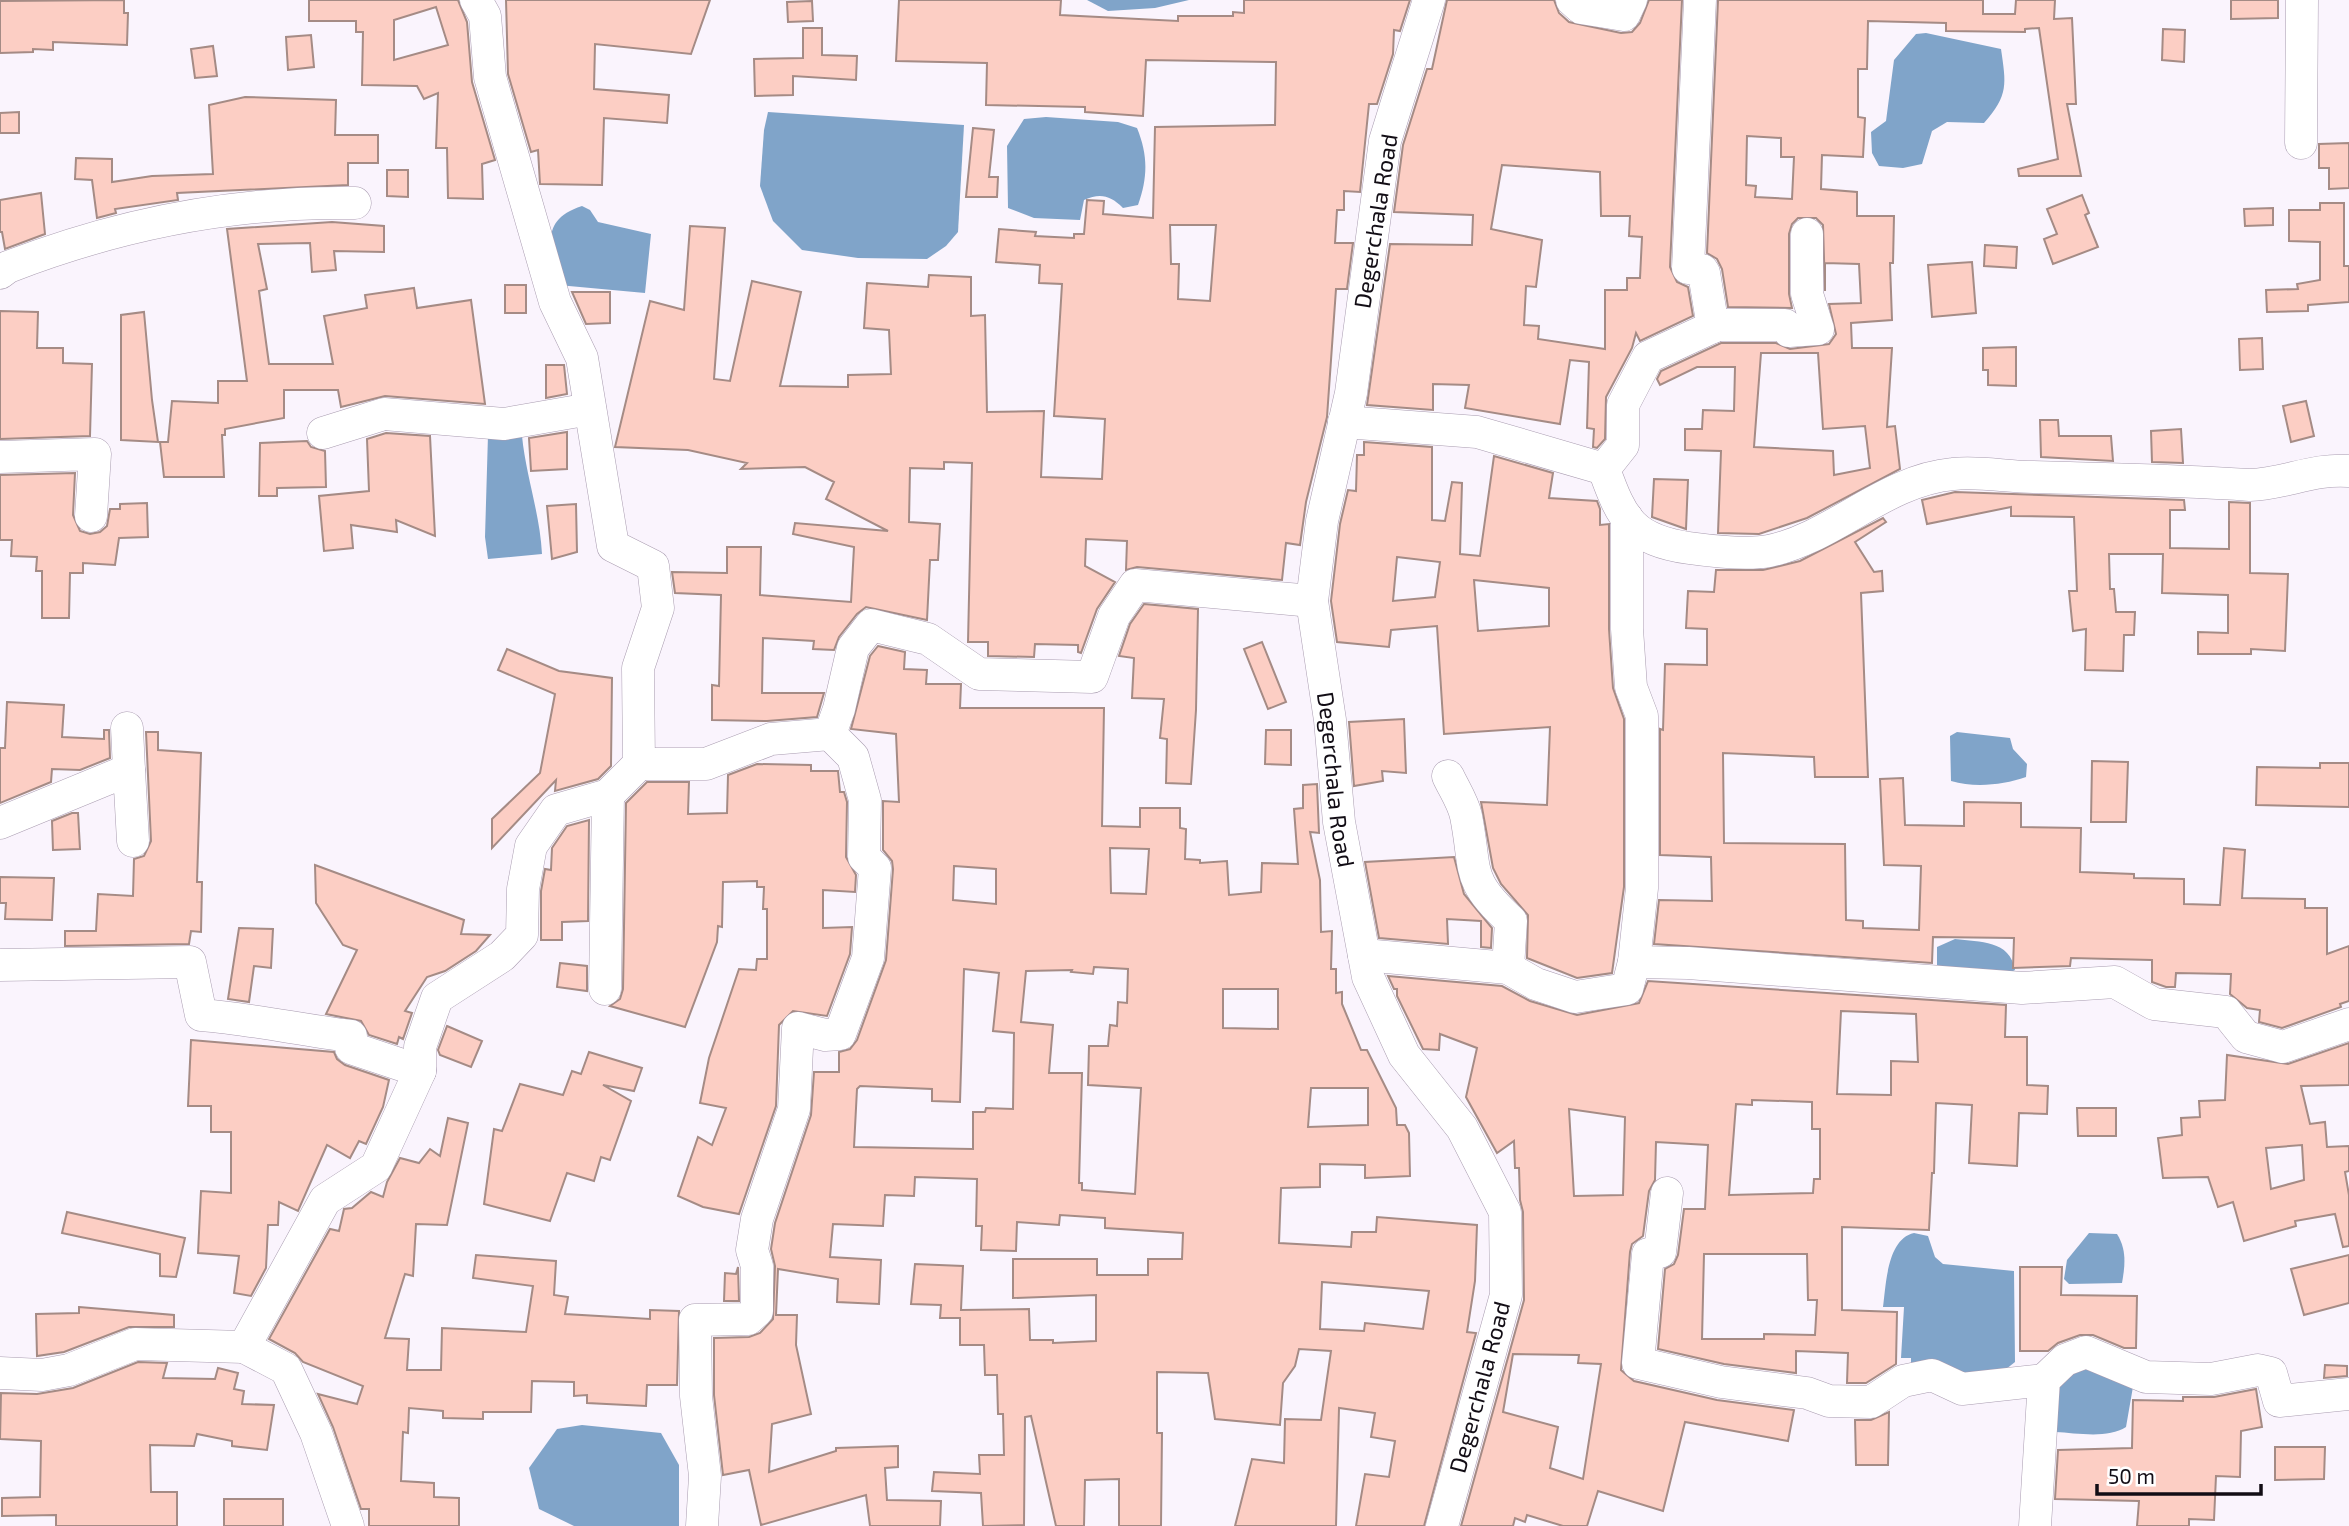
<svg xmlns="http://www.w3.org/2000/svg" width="2349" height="1526" font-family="'Exo 2',sans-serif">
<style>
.water{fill:#80a4c9}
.building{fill:#fccec4;stroke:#a58b85;stroke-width:2;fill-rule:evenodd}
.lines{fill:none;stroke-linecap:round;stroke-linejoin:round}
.minor-casing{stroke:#a99cb0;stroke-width:33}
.minor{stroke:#fff;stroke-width:32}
.labels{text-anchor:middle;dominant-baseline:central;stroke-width:5;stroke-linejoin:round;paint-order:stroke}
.street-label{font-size:23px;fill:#120d15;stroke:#fff}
</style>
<rect width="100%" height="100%" fill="#faf4fd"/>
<g class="water">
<polygon points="1087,0 1189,0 1155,8 1108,11"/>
<path d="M1926,33l75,16c5,35 8,46 -17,74l-37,-1 -15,9 -10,33 -19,4 -24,-2 -7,-13 -1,-21 15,-11 8,-61 22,-26z"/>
<polygon points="768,112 964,125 958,232 946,246 927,259 858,258 802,250 773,221 760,186 764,130"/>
<path d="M1046,117l72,5 19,6c11,27 11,49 1,77l-15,3c-13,-13 -23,-15 -39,-8l-4,20 -46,-2 -26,-10 -1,-62 17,-27z"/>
<path d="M582,206l8,4 8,12 53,12 -6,59 -87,-8c-7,-35 -20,-65 24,-79z"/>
<path d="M488,435l34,1c4,40 18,78 20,118l-54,5 -3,-22z"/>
<path d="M1957,732l53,6 3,11 14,15 -1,13c-23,8 -51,11 -75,4l-1,-45z"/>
<path d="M1955,939c25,3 55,1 60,31l-15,8 -56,-4 -7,-9v-18z"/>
<path d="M1914,1233l14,3 7,21 8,7 71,7 1,91 -24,19 -80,-11v-12h-10l3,-51h-21c3,-22 4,-68 31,-74z"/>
<path d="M2089,1233l28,1c10,16 8,32 5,49l-53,1 -5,-5 3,-19z"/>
<path d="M2073,1365l61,16 -8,46c-18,12 -50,6 -70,5l-2,-58z"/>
<polygon points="582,1425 661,1433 679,1465 679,1526 574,1526 539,1509 529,1468 557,1429"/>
</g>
<g class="building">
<polygon points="124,0 124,13 128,13 127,45 53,42 53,50 33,49 33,52 0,53 0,1"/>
<path d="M309,0h149l9,22 5,60 23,78 -13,4 1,35 -35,-1 -1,-50h-11l2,-55 -14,6 -7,-13 -55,-1 1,-53h-7v-11h-47zM436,7l12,38 -54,15v-40z"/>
<polygon points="506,0 710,0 691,54 595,44 594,89 669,95 667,123 604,118 602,185 540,184 538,150 531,152 508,74"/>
<path d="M899,0h162l-1,15 118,6v-5h55v-4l11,1v-13h166l-10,31 -6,-1 -1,24 -16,50h-8l-9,88 -16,-1v19h-7l-2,33h18l-6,46h-11l-9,128 -21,85 -6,43 -14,-2 -4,37 -145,-13 -11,3 1,-29 -41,-2 -1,27 30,16 -18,27 -16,44 -3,-1v-7l-43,-1 -1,13 -46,-1v-14h-20l4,-179 -28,-1v7l-34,-1 -1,54 31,2 -2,36h-8l-3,60 -61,-13 -9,7 -18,23 -5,13 -21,-1 1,-8 -51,-3 -1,55h62l-7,24 -50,4 -55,-1v-35l7,1 2,-91 -46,-2 -3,-21 55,1v-26h34l-1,48 91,7 3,-55 -61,-13 2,-11 93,8 -62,-32 8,-17 -29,-15 -64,2 6,-6 -59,-13 -73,-3 35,-146 34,9 6,-84 35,2 -11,151 16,2 22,-100 49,11 -21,94 68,1v-12l43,-1 -2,-44 -25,-2 3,-45 61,4 1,-12 42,2v39l14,-1 2,97 57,-1 -3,66 61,2 3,-60 -51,-3 8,-132 -23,-1 1,-18 -44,-3 3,-33 37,3 -1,4 39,2v-4h10l3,-34 17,1 -1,13 50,4 2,-91 120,-2 1,-63 -130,-2 -3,56 -58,-4v-5l-99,-2 1,-42 -91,-2zM1170,225h46l-6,76 -32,-2 1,-35h-8z"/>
<path d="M1447,0h107l5,13 10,9 52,11 11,-1 8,-9 9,-23h33l-12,267 7,15 11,5 5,29 -53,25 -4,-8 -4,15 -26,49 -1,42 -8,9 -4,-1 1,-18 -7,-1 2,-66 -19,-2 -10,64 -95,-16 4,-23 -36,-1v26l-66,-5 23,-161 82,1 1,-30 -79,-3 9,-67 24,-76h5zM1502,165l98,7 1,44h29l-1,20 13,1 -2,41h-13v12h-22v59l-67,-10 1,-13 -15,-1 2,-39 10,1 6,-47 -51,-11z"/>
<path d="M1718,0h265v14h32l1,-14h39l-1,19 18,-1 4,86h-9l14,72h-62l-1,-7 40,-10 -19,-131 -14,1v3l-79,-1v-8l-78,-2 -1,48h-9v48l7,1 -2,39 -41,-2 -1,34 36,3v24h37l-1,47h-3l2,57 -41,3 1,25h40l-5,79 8,-1 5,43 -93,49 -48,16 -41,-1 3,-82 -36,-1v-21h17l1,-19 31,1 1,-44h-38l-37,18 -3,-6 4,-8 60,-28h55l14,6 39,-5 7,-10 -7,-30 32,-1 -2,-39 -34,-1v28l-2,-66 -7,-7h-18l-6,6 -3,10v60l3,14 -64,-1 -6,-38 -5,-10 -10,-6zM1747,136l34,2v19h13l-2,42 -37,-2 1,-11 -10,-1zM1761,353h57l5,76 42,-3 5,42 -36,7 -1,-24 -79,-4z"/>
<polygon points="2231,0 2278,0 2278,18 2231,19"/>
<polygon points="812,1 813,21 788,22 787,2"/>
<polygon points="803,28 822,28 822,55 857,56 856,80 793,76 793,95 755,96 754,59 803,58"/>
<polygon points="2163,29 2185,30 2184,62 2162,60"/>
<polygon points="311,35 314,67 288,70 286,37"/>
<polygon points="213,46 217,76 195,78 191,49"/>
<polygon points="245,97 336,100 335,135 378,135 378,163 348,163 348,185 177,193 178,200 115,209 116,213 97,218 92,180 75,179 76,158 112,159 112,182 152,176 213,174 209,105"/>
<polygon points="19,112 19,133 0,133 0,113"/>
<polygon points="973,128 994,130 989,177 998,177 997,197 966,197"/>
<polygon points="2349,143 2349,188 2329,189 2329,168 2319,168 2319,144"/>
<polygon points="387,170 408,170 408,197 387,196"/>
<polygon points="41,193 45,234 5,249 2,232 0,232 0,200"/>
<polygon points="2082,195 2089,213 2085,215 2098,247 2053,264 2044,239 2057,234 2047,209"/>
<polygon points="2320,203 2344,203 2344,266 2349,266 2349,302 2308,305 2308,311 2267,312 2266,290 2298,289 2297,284 2320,280 2320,242 2289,241 2289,210 2320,210"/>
<polygon points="2273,208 2273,225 2245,226 2244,209"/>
<polygon points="332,222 384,226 384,252 334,251 336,270 312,272 310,243 258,244 267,289 259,291 269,364 333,364 324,316 367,308 365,295 414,288 417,308 471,300 485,404 385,396 341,407 338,390 284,390 284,418 225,429 225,435 222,435 224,477 164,477 160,442 168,442 172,401 218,403 218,381 247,381 227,229"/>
<polygon points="1985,245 2017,247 2016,268 1984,266"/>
<polygon points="1972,262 1976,313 1932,317 1928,265"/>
<rect x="505" y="285" width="21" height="28"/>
<polygon points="572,292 610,292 610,323 586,324"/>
<polygon points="0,311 38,312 37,348 63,348 63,363 92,364 90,436 0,439"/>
<polygon points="144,312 152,400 158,442 121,440 121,315"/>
<polygon points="2262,338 2263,369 2240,370 2239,339"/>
<polygon points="2016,347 2016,386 1988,385 1988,370 1983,370 1983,348"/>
<polygon points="546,365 564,365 567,394 546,398"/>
<polygon points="2306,401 2314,436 2291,442 2283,406"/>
<polygon points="2040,420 2058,420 2059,436 2111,436 2113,461 2041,457"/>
<polygon points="2181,429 2183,463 2152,462 2151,431"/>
<polygon points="567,432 567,469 531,471 529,438"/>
<polygon points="386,433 430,436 435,536 396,520 397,532 351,525 353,548 324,551 319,496 369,491 367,439"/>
<polygon points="307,441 311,447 325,451 326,487 277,488 277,496 259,496 260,443"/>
<path d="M1364,442l68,5v73l13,1 7,-39 10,1 -2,71 20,2 14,-100 59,17 -4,25 48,3 3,8v16l9,-1v105l4,59 11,31v168l-12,86 -35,5 -50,-20 1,-43 -27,-31 -8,-16 -12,-66 66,3 3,-78 -106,7 -7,-108 -46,4 -2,17 -52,-5 -6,-41 9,-77 8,-34 8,1 1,-36h7zM1397,557l43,5 -5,35 -42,4zM1474,580l75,8v38l-71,5z"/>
<polygon points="75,473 73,515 80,531 90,534 100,532 107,526 110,509 120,509 120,504 147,503 148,537 119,538 115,565 83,563 83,573 70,573 69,618 42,618 42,571 36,571 37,557 11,556 12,540 0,540 0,475"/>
<polygon points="1654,479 1688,480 1686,529 1652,517"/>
<polygon points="1955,492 2184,500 2185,510 2170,510 2170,548 2229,549 2229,502 2250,503 2250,573 2288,574 2285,651 2251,649 2251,654 2198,654 2198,632 2228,633 2228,595 2162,593 2163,554 2109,554 2110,589 2114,589 2116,612 2135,612 2134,635 2124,635 2123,671 2085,670 2086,629 2073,631 2069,591 2077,591 2074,517 2011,516 2011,507 1927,524 1922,500"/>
<polygon points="576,504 577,552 552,559 547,506"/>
<polygon points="1883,518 1886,522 1855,542 1874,572 1882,571 1883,591 1861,593 1868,777 1815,777 1814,757 1723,753 1724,843 1845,844 1846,920 1863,921 1863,928 1919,930 1921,866 1884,865 1880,779 1903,778 1905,825 1964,826 1964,802 2021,803 2021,827 2081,828 2080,872 2134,874 2134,878 2184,879 2184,904 2220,905 2224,848 2245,850 2242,898 2305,899 2305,908 2327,908 2327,954 2349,946 2349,1001 2340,1004 2341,1007 2282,1028 2259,1022 2260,1010 2247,1008 2230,994 2231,974 2176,973 2175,987 2166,987 2152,982 2152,960 2071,958 2070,966 2013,968 2014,938 1933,937 1932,963 1654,944 1659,900 1712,901 1711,857 1660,855 1660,729 1663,730 1665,664 1707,665 1707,629 1686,628 1688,591 1714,592 1716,570 1763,570 1800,561"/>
<polygon points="1144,604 1198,609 1196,710 1191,784 1166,783 1167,739 1160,738 1164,699 1132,698 1134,658 1119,656 1130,624"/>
<polygon points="1262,642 1286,702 1268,709 1244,649"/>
<path d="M878,646l27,6 -1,17 23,1 -1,14h35l-1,24h144l-2,118 38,1v-19h40v20l6,1 -1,30 15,1v3l27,-2 2,34 32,-3 1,-29 36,1 -4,-55 9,-1v-23l14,-1 2,49 -9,-1 10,48 1,52 11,-1 -1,38h5v24l6,-1v12l19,46h6l29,58 1,17h8l4,8 1,43 -45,2v-13l-45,-1v23l-39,1 -2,55 72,4 1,-15h24l1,-15 100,8 -2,56 -8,51 9,1 -52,193h-68l9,-52 24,3 6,-36 -24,-4 4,-24 -36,-5 -3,118h-101l17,-67 32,4 1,-44 36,1 10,-69 -32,-2 -4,17 -12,17 -3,42 -65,-6 -7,-46 -51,-1v61h5l-1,93h-42v-47l-34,1 -1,46h-28l-25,-110 -6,1 -1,108 -41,1 -2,-33 -49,-2 2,-19 46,2 -1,-19h25l-1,-41h-5l-1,-39h-12l-1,-30h-24v-27h-20l1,-13 -30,-1 4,-40 48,2 -2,44 68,-1 1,31h23v3l43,-2v-46l-83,3v-39h84v16h51v-16h34l1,-26 -78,-5v-10l-45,-3 -1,10 -42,-3 -1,29 -35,-1 1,-24h-6l1,-47 -62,-2 -1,19 -29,-1 -2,31 -50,-2 -3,33 51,3 -2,44 -42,-2 1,-23 -60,-10 -2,46h21l-1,30 15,69 -39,10 -3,48 67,-21v-3l62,-2v21l-13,1 2,32 54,1 -1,25h-70l-4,-31 -105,30 -12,-55 -26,5 -9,-80v-57l35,-1 11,-4 13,-14 2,-53 -4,-17 4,-26 36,-108 3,-43h25v-20l11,-3 7,-9 29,-80 7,-91 -1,-8 -9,-11v-49l16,1 -3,-68 -45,-5 19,-73zM1110,848l39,1 -3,45 -35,-1zM954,866l42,3v35l-43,-4zM1094,967l34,2 -1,34 -9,-1 -1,24 -7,-1 -2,21h-19l-1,39 53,3 -6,106 -53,-4v-7h-3l3,-110h-33l4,-48 -32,-3 5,-51 46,-1 -1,2 22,2zM964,969l35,4 -6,58 21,2 -1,76 -27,-1 -1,4h-12v37l-119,-2 3,-58 3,-3 72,3v12l28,1zM1223,989h55v40l-55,-1zM1311,1088h57v37l-60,2zM1322,1282l107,9 -6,38 -58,-6 -1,8 -44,-2z"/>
<polygon points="507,649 559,671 612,678 611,766 598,779 555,791 556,780 492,848 492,819 540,773 555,694 498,670"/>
<polygon points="7,702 64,705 62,737 104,739 104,730 109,730 110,758 80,770 52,769 51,782 0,803 0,748 5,748"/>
<polygon points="1404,719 1406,773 1382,771 1383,781 1354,786 1349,722"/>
<polygon points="1266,730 1291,730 1291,765 1265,764"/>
<polygon points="146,732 158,732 158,750 201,753 197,882 202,882 201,932 191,931 189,944 65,946 65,931 96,931 98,894 133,896 134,859 144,856 151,841"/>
<polygon points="2092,761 2128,762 2126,822 2091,822"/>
<polygon points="2320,763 2349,763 2349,807 2256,805 2257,767 2320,768"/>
<polygon points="757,764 811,765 811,771 838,771 840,792 844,792 847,802 846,857 856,875 855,892 823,890 823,928 852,927 850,954 827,1016 793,1011 779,1025 776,1106 739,1214 703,1207 678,1196 698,1137 712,1145 726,1108 700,1103 709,1058 739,969 756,970 757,959 767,959 767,909 763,909 764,887 757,887 757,881 723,882 722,927 718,926 717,942 685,1027 610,1006 620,999 623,989 626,803 647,782 689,782 688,814 727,813 728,775"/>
<polygon points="72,813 78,813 80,849 53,850 52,821"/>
<polygon points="589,820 588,921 562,922 562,940 541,940 541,891 545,869 551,870 552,848 567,826"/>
<polygon points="1454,857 1464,894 1492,928 1491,948 1481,947 1481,921 1447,919 1448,944 1379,938 1365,862"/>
<polygon points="315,865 464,920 461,934 490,935 476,951 445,971 427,977 405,1011 412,1013 403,1039 399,1037 397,1044 369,1035 361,1021 326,1014 357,950 343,945 316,903"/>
<polygon points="0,877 54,878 52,920 5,919 6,903 0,903"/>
<polygon points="239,928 273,929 271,968 254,966 249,1002 228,999"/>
<polygon points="560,963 587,966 587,991 557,987"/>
<path d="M1388,976l114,10 28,15 47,14 62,-12 9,-22 358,24 -1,32h22v48l21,1 -1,28 -28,-1 -2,53 -48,-3 3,-58 -36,-2 -2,70h-2l-3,57 -87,-3v83l55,2 -1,52 -30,19h-19l1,-30 -52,-2v22l-72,-9 -66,-15 7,-80 9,-5 4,-9 6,-46h21l3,-64 -52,-3 -1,38 -6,11 -6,45 -11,8 -2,8 -9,118 13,11 83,19 77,10 -6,31 -103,-19 -22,89 -65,-20 -11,35h-24l-36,-11 -2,7 -10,-4 -2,8h-52l63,-226 -1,-88 -3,-12 -1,-32h-4l-1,-27 -17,12 -31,-56 11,-49 -37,-14 -1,16 -16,-1 -26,-53v-7h-3zM1841,1011l75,3 2,48 -27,-1v34l-54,-1zM1752,1100l60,2v27h8v50h-6l-1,14 -84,2 7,-91 16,1zM1569,1109l56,8 -2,78 -49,1zM1704,1254h103l1,46h9l-2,35 -51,-1v5h-62zM1513,1354l66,1 -1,8 23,1 -18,115 -33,-11 8,-41 -55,-15z"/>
<polygon points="447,1026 482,1041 471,1067 440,1055 438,1050"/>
<polygon points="191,1040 334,1052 337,1059 345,1065 389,1080 383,1107 366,1144 359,1141 350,1158 327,1145 298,1211 279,1202 278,1225 268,1225 266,1268 251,1296 234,1293 239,1256 198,1253 201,1191 231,1193 231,1132 211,1132 211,1106 188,1106"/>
<path d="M2349,1043v42l-48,1 9,38 15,-2 2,25 22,-1v25l-4,1 4,23v51l-6,1 -8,-33 -40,7 1,5 -52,15 -11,-39 -15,5 -10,-30 -45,1 -5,-40 24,-3 -1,-17 19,-1 -1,-16 26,-1 2,-45 61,9zM2302,1145l2,35 -33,9 -5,-41z"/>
<polygon points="589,1052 642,1068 634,1091 603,1085 631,1101 610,1160 601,1157 594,1181 567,1173 550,1221 484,1204 494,1129 502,1131 520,1084 563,1095 572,1071 581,1074"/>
<polygon points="2077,1108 2116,1108 2116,1136 2078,1136"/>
<polygon points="448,1118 468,1123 447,1225 416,1224 413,1276 405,1274 385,1338 409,1339 407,1370 441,1370 442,1328 526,1332 533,1286 473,1278 476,1255 556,1261 554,1295 568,1297 565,1314 650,1319 650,1310 679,1311 677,1385 647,1385 646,1406 587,1403 587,1395 574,1396 574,1382 532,1381 531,1412 483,1412 483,1419 443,1418 443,1411 409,1408 408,1433 403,1432 401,1481 434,1483 434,1497 459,1498 459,1526 369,1526 369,1509 361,1509 333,1427 318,1394 357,1404 363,1386 303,1362 295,1353 269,1339 330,1229 339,1231 344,1209 352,1208 371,1192 383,1197 387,1182 400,1158 419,1163 430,1149 440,1156"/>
<polygon points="67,1212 185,1238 176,1277 160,1276 160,1254 62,1233"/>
<polygon points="2349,1255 2349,1303 2304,1315 2291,1269"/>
<polygon points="738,1267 739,1301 724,1301 725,1273 736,1274"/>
<polygon points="2020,1267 2062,1267 2061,1295 2137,1296 2136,1348 2124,1348 2093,1335 2080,1335 2058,1343 2048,1351 2020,1351"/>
<polygon points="79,1307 174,1315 174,1327 129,1327 64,1352 37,1356 36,1314 79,1313"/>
<polygon points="138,1362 167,1363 163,1378 215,1379 218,1368 238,1373 234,1389 244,1391 242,1404 274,1405 267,1450 232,1446 232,1441 197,1434 194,1446 150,1445 151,1492 177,1492 177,1526 56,1526 56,1515 2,1516 2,1498 40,1497 41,1441 0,1439 1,1393 37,1394 73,1388"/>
<polygon points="2325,1365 2347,1366 2347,1376 2324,1378"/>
<polygon points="2256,1389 2262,1427 2241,1431 2240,1477 2216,1476 2214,1520 2189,1519 2189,1526 2137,1526 2139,1501 2055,1499 2058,1450 2132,1448 2133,1400 2183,1401 2183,1397 2214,1397"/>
<polygon points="1889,1412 1888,1465 1856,1465 1855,1420 1871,1420"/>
<polygon points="2275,1447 2325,1447 2324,1479 2275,1480"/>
<rect x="224" y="1499" width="59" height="27"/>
</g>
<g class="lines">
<g class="minor-casing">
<g id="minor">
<path id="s1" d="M1429,0l-44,141 -34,252 -29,128 -10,80 18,119 9,102 29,155 36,78 58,73 43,84 1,83 -64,231"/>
<polyline points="1572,0 1581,8 1624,15 1631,0"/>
<polyline points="1700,0 1688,268 1702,270 1704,273 1713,327"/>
<polyline points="2301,143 2302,0"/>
<path d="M0,273l8,-6c111,-43 227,-66 347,-64"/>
<path d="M1344,422l133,10 127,37c18,51 29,71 85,79 21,3 60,7 80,3 64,-13 116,-71 184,-77 26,-3 54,3 80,3 72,2 144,3 217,8 34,-1 64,-17 99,-14"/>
<polyline points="323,433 384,414 504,424 590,409"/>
<polyline points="0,457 95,454 91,516"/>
<polyline points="1604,469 1623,445 1623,405 1648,357 1717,325 1785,325 1789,331 1818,329 1807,294 1807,234"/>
<polyline points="1627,518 1627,629 1631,687 1642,716 1642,888 1634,962"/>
<polyline points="127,728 129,770"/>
<polyline points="639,764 706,764 771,739 830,734 839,709 853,648 871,625 928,639 979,674 1092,677 1114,616 1135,585 1312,601"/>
<path d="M1448,776c6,13 15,26 18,40 11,56 -1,63 45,105l-3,47"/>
<polyline points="0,823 129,770 133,841"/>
<polyline points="1364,955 1508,968 1536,984 1575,997 1627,989 1634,962 1688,963 2022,988 2115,982 2154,1004 2226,1012 2246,1037 2283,1047 2349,1024"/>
<path d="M0,965l190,-3 11,53c51,4 100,15 150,21v12l69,23"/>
<polyline points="605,989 608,795"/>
<polyline points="1667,1193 1660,1252 1648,1254 1638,1363 1721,1382 1807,1393 1829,1401 1871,1402 1903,1381 1932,1375 1962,1389 2044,1380"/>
<polyline points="244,1347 286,1369 316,1433 348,1526"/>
<polyline points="0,1373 42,1375 69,1370 135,1344 244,1347 325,1200 376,1167 420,1071 420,1047 437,998 502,956 522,935 523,889 531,846 556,810 608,795 639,764 638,668 658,608 653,566 613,546 582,358 555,302 490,77 485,16 476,0"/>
<polyline points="702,1526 705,1476 696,1396 695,1320 748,1319 757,1311 757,1266 752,1250 757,1219 794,1109 798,1028 825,1035 840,1034 868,958 875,868 864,857 865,800 853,757 830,734"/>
<polyline points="2035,1526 2044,1380 2065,1360 2086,1352 2146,1377 2211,1379 2258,1370 2271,1373 2279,1401 2349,1394"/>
</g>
</g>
<use href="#minor" class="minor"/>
</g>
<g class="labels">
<g class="street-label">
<text transform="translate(1375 221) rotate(-81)">Degerchala Road</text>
<text stroke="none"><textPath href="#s1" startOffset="794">Degerchala Road</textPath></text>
<text transform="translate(1479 1387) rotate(-75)">Degerchala Road</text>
</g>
</g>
<path d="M2097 1484v10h164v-10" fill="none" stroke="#120d15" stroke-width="3.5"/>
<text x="2108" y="1484" font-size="21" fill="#120d15" stroke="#ffffff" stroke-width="5" paint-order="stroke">50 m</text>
</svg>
